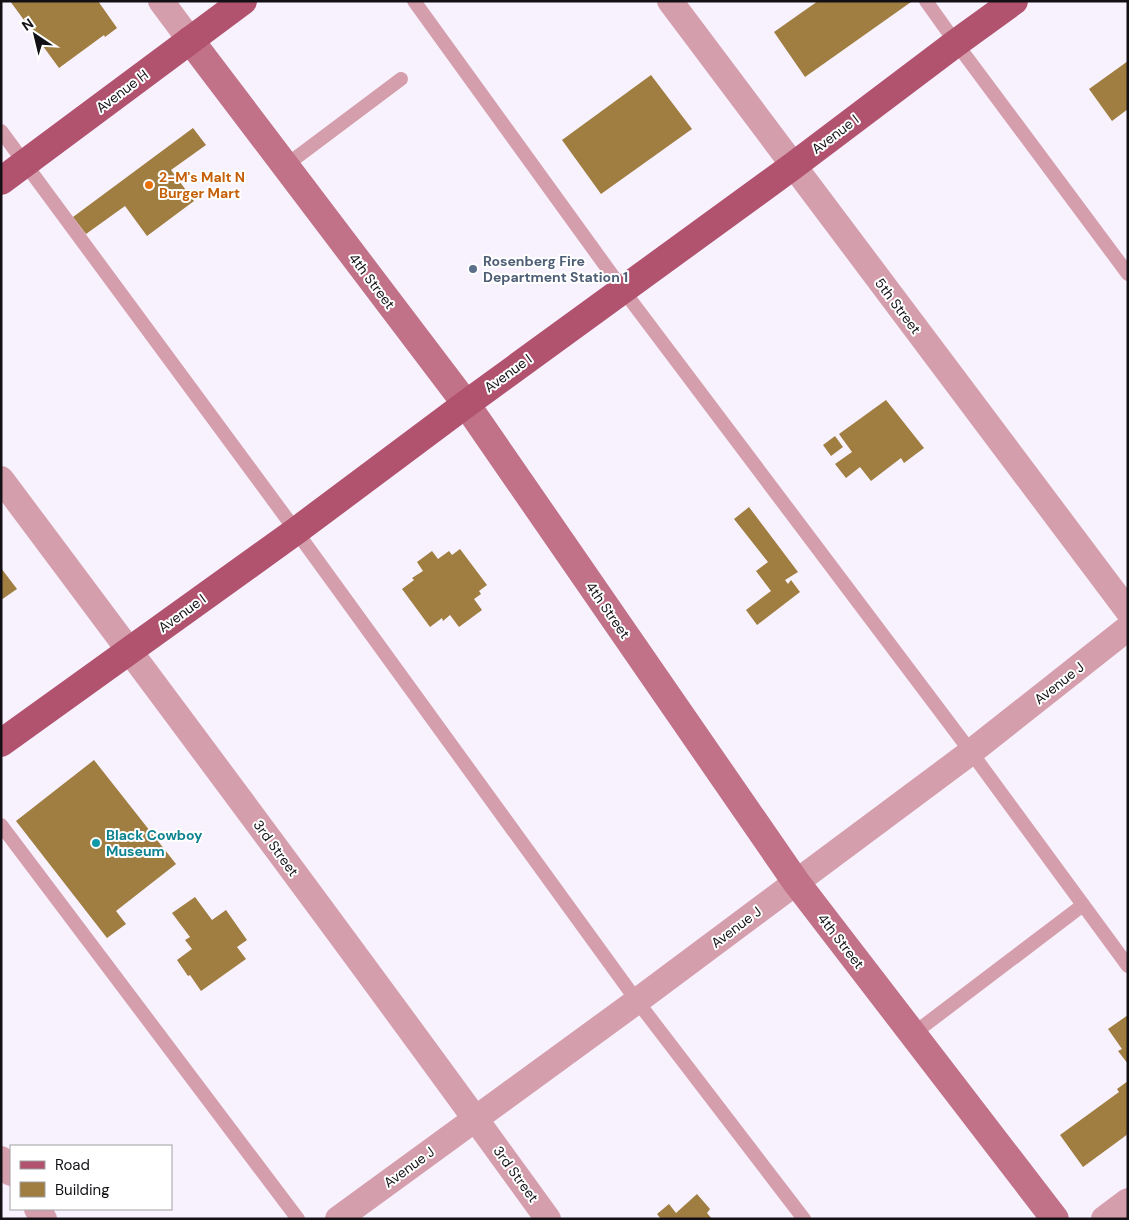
<svg xmlns="http://www.w3.org/2000/svg" width="1129" height="1220" font-family="'DM Sans',sans-serif">
<style>
.building{fill:#a07d40}
.lines{fill:none;stroke-linecap:round;stroke-linejoin:round}
.lane{stroke:#d59eac;stroke-width:14}
.street{stroke:#d59eac;stroke-width:26}
.secondary{stroke:#c17288;stroke-width:28}
.primary{stroke:#b1526f;stroke-width:28}
.food-dot{fill:#e8710a;stroke:#fff;stroke-width:2}
.service-dot{fill:#5c6f8a;stroke:#fff;stroke-width:2}
.culture-dot{fill:#0f9aa8;stroke:#fff;stroke-width:2}
.labels{text-anchor:middle;dominant-baseline:central;stroke-width:4;stroke-linejoin:round;paint-order:stroke}
.street-label{font-size:14px;fill:#141116;stroke:#fff}
.food-label{font-size:14px;font-weight:bold;fill:#c56008;stroke:#fff;text-anchor:start}
.service-label{font-size:14px;font-weight:bold;fill:#4e5e75;stroke:#fff;text-anchor:start}
.culture-label{font-size:14px;font-weight:bold;fill:#0d838f;stroke:#fff;text-anchor:start}
</style>
<rect width="100%" height="100%" fill="#f8f2fe"/>
<g class="building">
<polygon points="10,1 98,1 117,28 105,37 104,35 59,68"/>
<polygon points="818,1 911,1 911,2 805,77 774,32"/>
<polygon points="1128,61 1128,109 1112,121 1089,89"/>
<polygon points="651,75 692,129 601,194 562,140"/>
<polygon points="193,128 206,145 171,170 194,201 147,236 125,206 86,234 73,217"/>
<polygon points="886,400 924,448 904,463 901,458 871,481 860,467 846,478 835,464 852,452 839,434"/>
<polygon points="835,436 843,447 831,456 823,445"/>
<polygon points="749,507 798,572 785,580 788,584 791,580 800,592 757,625 746,610 771,591 756,571 768,562 734,519"/>
<polygon points="460,549 487,585 479,591 481,594 474,599 482,610 459,627 450,615 443,621 442,618 430,627 402,589 414,580 412,578 423,571 417,562 432,551 438,559 449,551 452,555"/>
<polygon points="1,568 17,589 1,600"/>
<polygon points="94,760 176,864 116,911 126,924 107,938 16,821"/>
<polygon points="195,897 212,920 226,910 247,940 237,947 246,959 201,991 190,975 188,976 177,960 192,949 185,940 190,937 172,913"/>
<polygon points="1128,1015 1128,1064 1118,1051 1122,1049 1108,1029"/>
<polygon points="1128,1081 1128,1134 1083,1167 1060,1135 1119,1092 1117,1089"/>
<polygon points="697,1194 710,1209 707,1213 712,1219 661,1219 657,1214 669,1204 676,1213"/>
</g>
<g class="lines">
<g class="lane">
<polyline points="414,1 623,290 971,752 1128,966"/>
<polyline points="926,1 956,43 1128,274"/>
<polyline points="1,131 296,531 637,1001 804,1219"/>
<polyline points="285,166 401,79"/>
<polyline points="1,825 298,1219"/>
<polyline points="913,1034 1083,905"/>
</g>
<g class="street">
<polyline points="161,1 190,40"/>
<polyline points="670,1 1128,611"/>
<path d="M1,479c184,246 367,491 547,740"/>
<polyline points="1,1159 11,1173"/>
<polyline points="37,1209 44,1219"/>
<polyline points="338,1219 637,1001 971,752 1128,628"/>
<polyline points="1104,1219 1128,1201"/>
</g>
<polyline class="secondary" points="190,40 466,404 796,882 1055,1219"/>
<g class="primary">
<polyline points="1,181 243,1"/>
<polyline points="1,743 296,531 466,404 793,166 956,43 1014,1"/>
</g>
</g>
<circle class="food-dot" cx="149" cy="185" r="5"/>
<circle class="service-dot" cx="473" cy="269" r="5"/>
<circle class="culture-dot" cx="96" cy="843" r="5"/>
<g class="labels">
<g class="street-label">
<text transform="translate(122 91) rotate(-37)">Avenue H</text>
<text transform="translate(835 134) rotate(-37)">Avenue I</text>
<text transform="translate(372 281) rotate(53)">4th Street</text>
<text transform="translate(898 306) rotate(53)">5th Street</text>
<text transform="translate(508 373) rotate(-36)">Avenue I</text>
<text transform="translate(608 610) rotate(55)">4th Street</text>
<text transform="translate(182 613) rotate(-36)">Avenue I</text>
<text transform="translate(1059 683) rotate(-38)">Avenue J</text>
<text transform="translate(276 848) rotate(54)">3rd Street</text>
<text transform="translate(736 927) rotate(-37)">Avenue J</text>
<text transform="translate(841 941) rotate(52)">4th Street</text>
<text transform="translate(409 1167) rotate(-36)">Avenue J</text>
<text transform="translate(516 1174) rotate(54)">3rd Street</text>
</g>
<g class="food-label">
<text x="159" y="177">2-M's Malt N<tspan x="159" dy="16">Burger Mart</tspan></text>
</g>
<g class="service-label">
<text x="483" y="261">Rosenberg Fire<tspan x="483" dy="16">Department Station 1</tspan></text>
</g>
<g class="culture-label">
<text x="106" y="835">Black Cowboy<tspan x="106" dy="16">Museum</tspan></text>
</g>
</g>
<rect width="1129" height="1220" fill="none" stroke="#141116" stroke-width="5"/>
<rect x="10" y="1145" width="162" height="65" fill="#ffffff" stroke="#a1a0a2"/>
<rect x="20" y="1161" width="25" height="8" fill="#b1526f" stroke="#a1a0a2"/>
<text x="55" y="1170" font-size="15" fill="#141116">Road</text>
<rect x="20" y="1182" width="25" height="15" fill="#a07d40" stroke="#a1a0a2"/>
<text x="55" y="1195" font-size="15" fill="#141116">Building</text>
<g transform="translate(35 35) rotate(325)" stroke="#ffffff" stroke-width="4" paint-order="stroke">
<path d="M0-4L9 19L0 12L-9 19Z" fill="#141116"/>
<text y="-8" font-size="14" font-weight="bold" text-anchor="middle" fill="#141116">N</text>
</g>
</svg>
